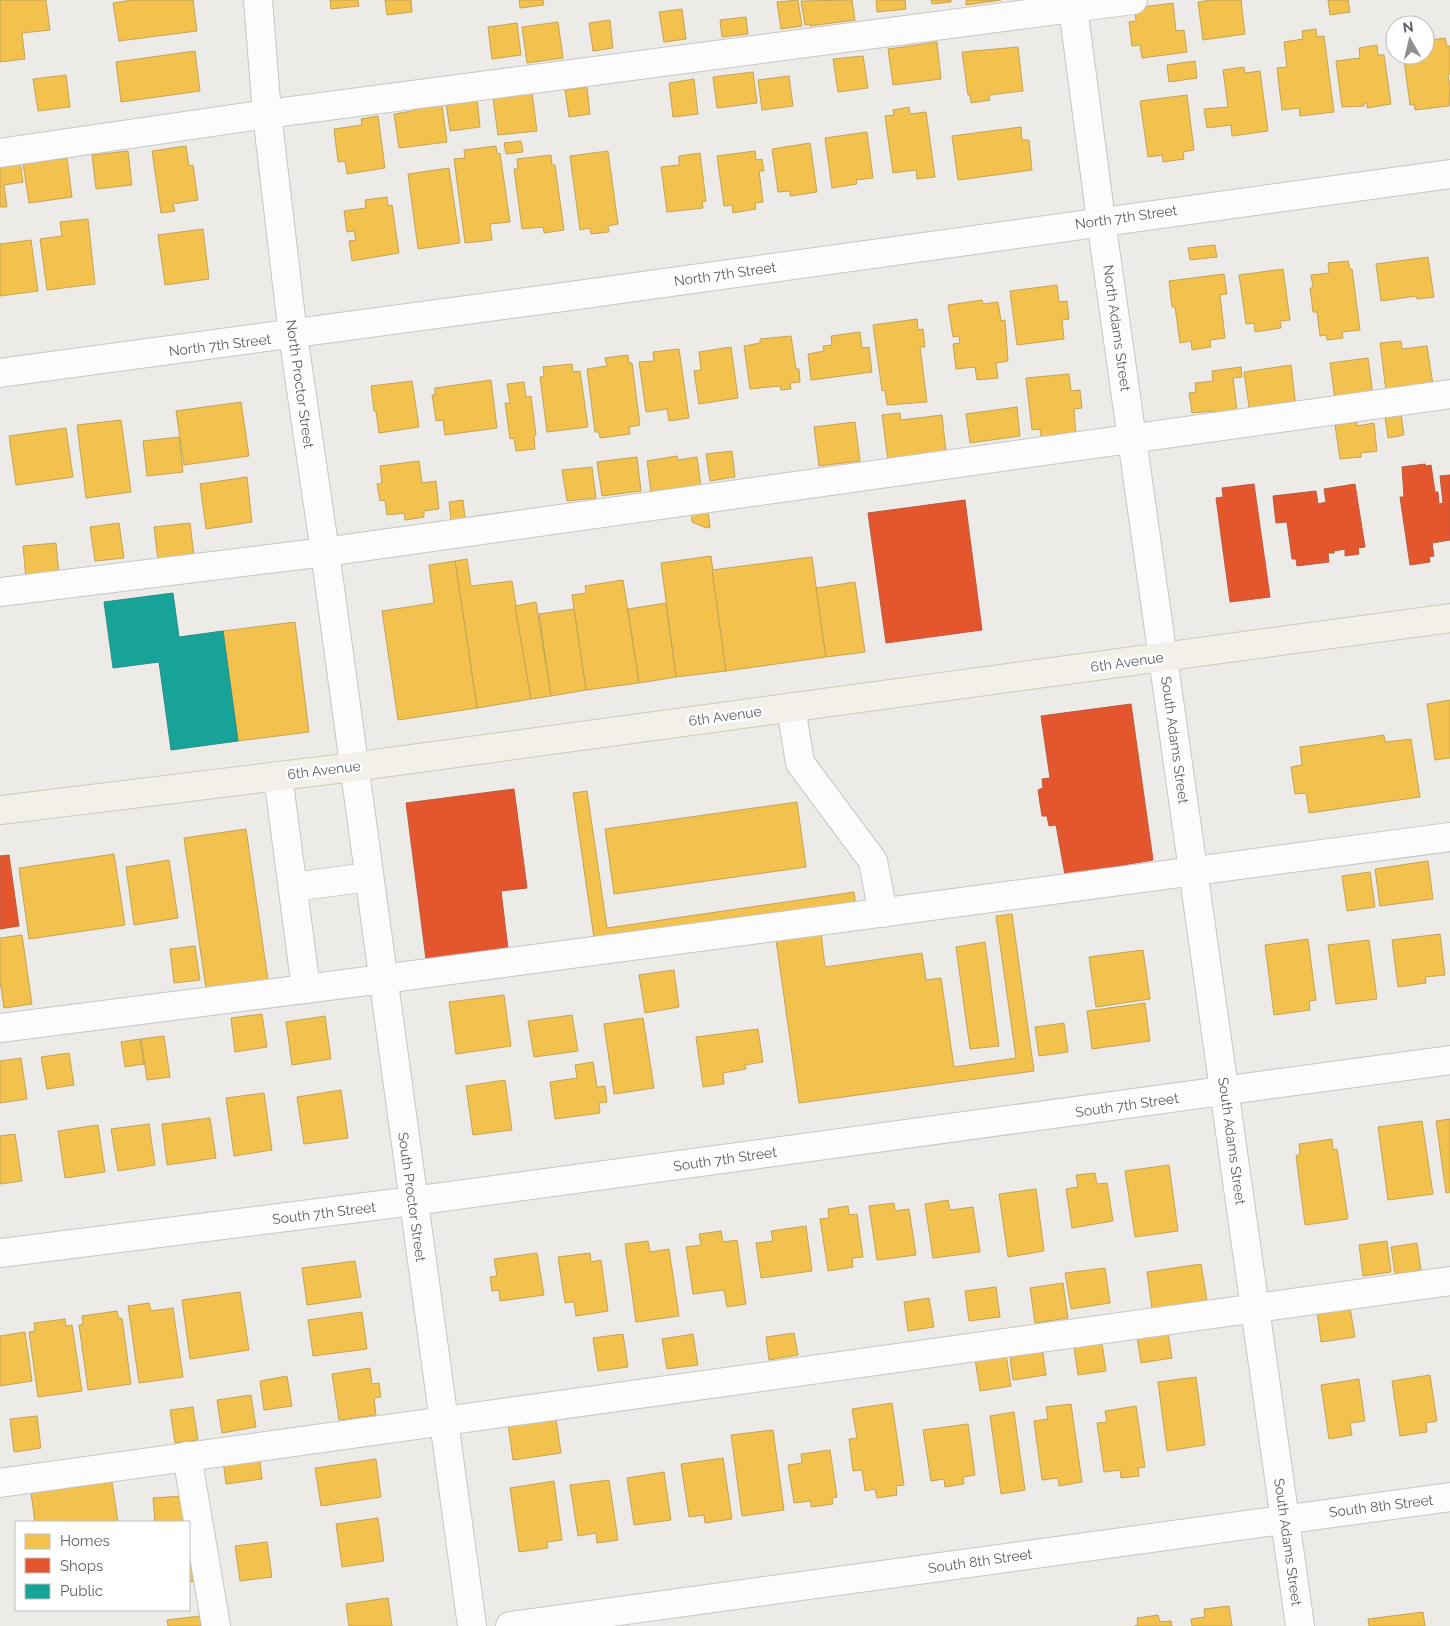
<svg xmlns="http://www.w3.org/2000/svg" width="1450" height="1626" font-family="Raleway,sans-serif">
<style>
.homes{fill:#f2c14e;stroke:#c6a455}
.shops{fill:#e4572e;stroke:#bc5a3e}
.public{fill:#17a398;stroke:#2c8f89}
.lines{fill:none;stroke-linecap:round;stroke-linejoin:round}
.minor-casing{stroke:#c7c7c7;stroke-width:30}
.major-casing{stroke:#d2cab8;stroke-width:30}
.minor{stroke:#fcfcfc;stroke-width:28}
.major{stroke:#f2f0e9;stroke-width:28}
.labels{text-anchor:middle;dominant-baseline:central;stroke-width:5;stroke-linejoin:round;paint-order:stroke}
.street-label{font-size:14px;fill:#5e6165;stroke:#fff}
</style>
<rect width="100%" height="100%" fill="#ecebe8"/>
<g class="homes">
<polygon points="0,0 46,0 50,30 22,33 25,59 0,62"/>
<polygon points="132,0 193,0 197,31 119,41 113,3"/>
<polygon points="330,0 358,0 359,6 331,9"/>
<polygon points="385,0 411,0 412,12 387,15"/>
<polygon points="519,0 543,0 544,5 520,8"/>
<polygon points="798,0 802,26 781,29 777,2"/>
<polygon points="852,0 855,20 810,26 810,24 805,25 801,1"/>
<polygon points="876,0 905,0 906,9 877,12"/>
<polygon points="931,0 951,0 951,2 932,4"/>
<polygon points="966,0 1001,0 966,5"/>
<polygon points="1212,0 1241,0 1245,34 1203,40 1198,2"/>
<polygon points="1328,0 1348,0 1350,12 1330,15"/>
<polygon points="1173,3 1176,31 1184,30 1187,52 1142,58 1140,45 1132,46 1129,22 1136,21 1135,8"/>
<polygon points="682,9 686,39 664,42 659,12"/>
<polygon points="746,17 748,34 722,37 720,20"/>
<polygon points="610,20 613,48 593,51 589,23"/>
<polygon points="558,22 563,58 527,63 522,27"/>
<polygon points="517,23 521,55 492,59 488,27"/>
<polygon points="1316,29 1317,37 1324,36 1334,112 1300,116 1299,108 1282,110 1277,68 1287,67 1284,42 1303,39 1302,31"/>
<polygon points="1445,38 1447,46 1450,46 1450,74 1448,74 1450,88 1449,106 1415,110 1414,104 1410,105 1404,60 1407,59 1406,55 1425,55 1425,41"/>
<polygon points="937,42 941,79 893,85 888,49"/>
<polygon points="1377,45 1378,55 1384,55 1391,104 1367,108 1367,103 1364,103 1364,106 1342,107 1336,61 1360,58 1359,48"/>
<polygon points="1018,47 1023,91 989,95 990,100 971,103 970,95 968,95 962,52"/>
<polygon points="195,51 200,91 121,102 116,62"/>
<polygon points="863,56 868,88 838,92 833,59"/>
<polygon points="1195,61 1197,78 1169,82 1167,65"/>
<polygon points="1244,67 1245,73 1260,71 1268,131 1232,136 1231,125 1207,128 1204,109 1228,107 1223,70"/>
<polygon points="753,72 757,103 717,108 713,77"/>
<polygon points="66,75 70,107 38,111 33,79"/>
<polygon points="789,76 793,106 762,110 758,80"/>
<polygon points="694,79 698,114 673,117 669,83"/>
<polygon points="587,87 590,114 569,117 565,90"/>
<polygon points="532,93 537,131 498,135 493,98"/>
<polygon points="1187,95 1194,150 1183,152 1184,159 1163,162 1162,155 1148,157 1140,101"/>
<polygon points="477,99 480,127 450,131 446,103"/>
<polygon points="442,105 447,142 399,148 394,114 413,111 413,108"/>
<polygon points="909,107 910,114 926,112 935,177 917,179 916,170 893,173 885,116 894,115 893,110"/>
<polygon points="378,116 385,168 347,174 345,161 338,162 334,129 362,125 361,119"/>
<polygon points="1021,127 1022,140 1029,140 1032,170 958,180 952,136"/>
<polygon points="867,132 873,178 856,180 857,184 832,188 825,138"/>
<polygon points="521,141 523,152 506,154 504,143"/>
<polygon points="810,143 817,192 790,196 790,191 778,192 772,149"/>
<polygon points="186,146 189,166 193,165 198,200 173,204 175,211 161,213 152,151"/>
<polygon points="496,146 497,154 500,153 510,222 490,224 492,240 465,243 454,159 465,158 464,150"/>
<polygon points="128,151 132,185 96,189 92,155"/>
<polygon points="608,151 618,224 608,226 609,232 591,234 590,228 580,230 570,156"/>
<polygon points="755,151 756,160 762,159 764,171 759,171 763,202 755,203 756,209 733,213 732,205 724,206 717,156"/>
<polygon points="700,153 706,201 702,202 703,208 667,212 661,167 679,165 679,156"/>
<polygon points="551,155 552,165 555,165 564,230 544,233 543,227 522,229 514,169 518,169 517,159"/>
<polygon points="67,158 72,197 29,203 23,164"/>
<polygon points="20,160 23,182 4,185 7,207 0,207 0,163"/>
<polygon points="449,168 460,243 418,249 408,174"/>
<polygon points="387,197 388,206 392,205 399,253 352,261 349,241 356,240 354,231 347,232 344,211 366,208 365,200"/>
<polygon points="88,219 95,284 47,290 40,239 62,236 60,222"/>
<polygon points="203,229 209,279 165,285 158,235"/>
<polygon points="31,240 38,291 0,296 0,244"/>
<polygon points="1215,245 1217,257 1190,260 1188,248"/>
<polygon points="1428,257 1434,297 1417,299 1416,296 1381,301 1376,264"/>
<polygon points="1348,261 1350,269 1352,269 1360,330 1342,332 1343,338 1327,340 1326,335 1320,336 1317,312 1313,312 1310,288 1313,288 1311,275 1329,273 1328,263"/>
<polygon points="1283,269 1290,320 1280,321 1281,328 1255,332 1254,323 1246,324 1239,275"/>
<polygon points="1224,274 1227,294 1220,295 1225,338 1210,340 1211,347 1192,350 1191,341 1180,343 1175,307 1172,307 1169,281"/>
<polygon points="1057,285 1059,302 1067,301 1069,319 1062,320 1064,339 1017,345 1010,291"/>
<polygon points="982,300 983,304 998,302 1001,321 1005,320 1008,361 996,363 998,378 977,380 975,367 956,369 953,344 960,343 959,336 953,337 948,305"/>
<polygon points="917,319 918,330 923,329 925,347 920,347 927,402 887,405 885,390 882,391 873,325"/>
<polygon points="860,332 862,348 869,347 872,372 811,380 808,354 824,351 823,346 832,345 831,336"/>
<polygon points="791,336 796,369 799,369 800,382 790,383 791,389 781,390 780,386 750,389 744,346 760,343 760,339"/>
<polygon points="1401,341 1402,349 1427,346 1433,385 1386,391 1380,343"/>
<polygon points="731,347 738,398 699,404 694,371 701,370 699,352"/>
<polygon points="679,349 689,418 669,421 667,409 646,412 639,362 654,361 653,352"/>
<polygon points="628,355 629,363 632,363 640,425 629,427 630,434 600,438 599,432 595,432 587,369 607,366 605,358"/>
<polygon points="1368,358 1373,395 1335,400 1330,363"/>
<polygon points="572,364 573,372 580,371 588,427 547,432 540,377 544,376 543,367"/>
<polygon points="1291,365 1296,407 1250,414 1244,372"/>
<polygon points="1241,367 1242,377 1233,378 1237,410 1215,420 1214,411 1192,413 1189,393 1196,392 1195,383 1213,381 1212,371"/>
<polygon points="1069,374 1071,391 1080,390 1082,408 1074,409 1076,435 1042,443 1040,429 1032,430 1026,378"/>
<polygon points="491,380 497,428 445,435 443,420 436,421 432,395 435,395 435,388"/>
<polygon points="412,381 419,427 379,433 376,411 374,411 371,386"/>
<polygon points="524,382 526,397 531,396 536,435 534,435 535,449 516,451 514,438 510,439 505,403 510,403 507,384"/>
<polygon points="241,402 249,456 184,465 176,411"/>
<polygon points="1017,407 1020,436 970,443 966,414"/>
<polygon points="900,413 901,420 942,415 946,452 888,460 882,415"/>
<polygon points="1401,414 1404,435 1388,438 1385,416"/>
<polygon points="121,420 131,492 86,498 77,425"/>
<polygon points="855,422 860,461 819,466 814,427"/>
<polygon points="1357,422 1357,426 1374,423 1377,451 1361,453 1361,457 1340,459 1335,425"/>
<polygon points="66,428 73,477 16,485 9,436"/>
<polygon points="179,437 183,472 147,476 143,441"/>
<polygon points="732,451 735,477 710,481 706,454"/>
<polygon points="677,456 678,460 697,457 701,486 651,492 647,461"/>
<polygon points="637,457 641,491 602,496 597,462"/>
<polygon points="419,461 422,483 436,481 439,509 424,511 424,517 405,520 404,513 387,515 385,500 380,501 377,484 382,483 380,466"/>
<polygon points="592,467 596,498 567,501 562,470"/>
<polygon points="247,477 252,522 206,529 200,484"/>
<polygon points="463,500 465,518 451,520 449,502"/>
<polygon points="708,511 710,527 706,528 692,522 691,513"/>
<polygon points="119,523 124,558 95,561 90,527"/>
<polygon points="190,523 194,556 158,560 154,527"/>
<polygon points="56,543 59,575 26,579 23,546"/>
<polygon points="711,556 726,671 676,677 661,563"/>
<polygon points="812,557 826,657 726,671 712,570"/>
<polygon points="467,559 471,586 512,581 531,699 477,708 455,561"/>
<polygon points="455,561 477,708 398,720 382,611 434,603 429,565"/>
<polygon points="623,580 639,683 586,690 572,595 586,593 585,586"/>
<polygon points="855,582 865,652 826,657 816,588"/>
<polygon points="536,602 551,696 531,699 515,606"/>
<polygon points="666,603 676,677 639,683 628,609"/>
<polygon points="574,609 586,690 551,696 539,614"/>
<polygon points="295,622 309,732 238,741 223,631"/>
<polygon points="1450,700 1450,758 1435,760 1427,704"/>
<polygon points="1384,735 1385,742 1411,739 1420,797 1309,813 1306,793 1295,794 1291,767 1302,765 1300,747"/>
<polygon points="587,791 607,928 854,892 856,907 595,945 573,793"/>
<polygon points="797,802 806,867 614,894 605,829"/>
<polygon points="246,829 268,980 206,989 184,838"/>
<polygon points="114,854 125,925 29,939 19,868"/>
<polygon points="169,860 178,918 134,925 126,867"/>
<polygon points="1428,861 1433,899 1380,906 1375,869"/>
<polygon points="1370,872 1375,907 1347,911 1342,876"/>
<polygon points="1012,914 1034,1071 799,1103 776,940 821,933 825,967 922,953 926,980 941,978 954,1067 1016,1058 996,916"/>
<polygon points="1440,934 1445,975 1425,977 1426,983 1398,987 1392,940"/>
<polygon points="22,935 32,1004 4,1008 0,981 0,938"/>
<polygon points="1308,939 1316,1000 1309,1001 1310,1010 1274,1015 1265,945"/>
<polygon points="1369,940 1377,999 1336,1004 1328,945"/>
<polygon points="985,942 999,1046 970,1049 956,947"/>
<polygon points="195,946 200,980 174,983 170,949"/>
<polygon points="1143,950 1150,999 1096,1007 1089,957"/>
<polygon points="674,970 679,1007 645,1013 639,975"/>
<polygon points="504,995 511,1046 456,1054 449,1002"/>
<polygon points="1145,1003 1150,1041 1092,1049 1087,1011"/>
<polygon points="262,1014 267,1047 235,1052 231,1018"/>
<polygon points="572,1015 578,1051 534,1057 528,1021"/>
<polygon points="325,1016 331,1059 292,1065 286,1022"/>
<polygon points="643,1018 654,1088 614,1094 604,1024"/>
<polygon points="1064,1023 1068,1052 1039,1056 1035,1027"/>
<polygon points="758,1029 763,1062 745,1065 746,1069 723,1073 724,1084 703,1087 696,1037"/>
<polygon points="164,1036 170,1077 147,1080 141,1039"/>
<polygon points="140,1039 144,1064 125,1067 121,1042"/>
<polygon points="69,1053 74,1085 47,1089 41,1057"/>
<polygon points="21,1058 27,1099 0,1103 0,1061"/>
<polygon points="593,1062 597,1087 605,1086 607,1102 599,1103 600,1113 555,1119 550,1082 577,1078 575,1065"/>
<polygon points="505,1080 512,1130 473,1135 466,1086"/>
<polygon points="341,1090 348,1138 304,1144 297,1097"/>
<polygon points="264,1093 272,1150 234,1156 226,1098"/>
<polygon points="210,1118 216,1158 167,1165 162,1124"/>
<polygon points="1450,1119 1450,1192 1446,1193 1436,1121"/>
<polygon points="1422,1121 1433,1194 1388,1200 1378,1127"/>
<polygon points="149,1124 155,1165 118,1171 111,1129"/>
<polygon points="98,1125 105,1172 65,1178 58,1131"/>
<polygon points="15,1134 22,1181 0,1184 0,1136"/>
<polygon points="1332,1139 1333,1150 1337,1149 1348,1219 1305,1225 1296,1156 1300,1154 1299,1144"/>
<polygon points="1169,1165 1178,1231 1135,1237 1125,1171"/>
<polygon points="1095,1173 1097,1184 1107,1183 1113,1221 1072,1228 1066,1189 1078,1187 1076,1175"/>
<polygon points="1036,1189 1044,1251 1008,1257 999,1194"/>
<polygon points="948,1200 950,1210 973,1207 980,1252 933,1258 925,1204"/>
<polygon points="894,1203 895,1211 909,1209 916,1255 877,1260 869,1206"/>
<polygon points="848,1206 849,1215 857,1214 863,1257 852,1258 853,1267 828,1271 820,1219 829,1218 828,1209"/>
<polygon points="806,1226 812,1271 761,1278 756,1243 773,1241 771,1231"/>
<polygon points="721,1231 723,1242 737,1240 746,1304 727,1307 724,1290 693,1294 686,1247 701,1245 699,1234"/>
<polygon points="648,1241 650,1252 669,1249 679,1316 636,1322 625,1244"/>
<polygon points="1387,1241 1391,1272 1363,1276 1359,1245"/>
<polygon points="1417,1243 1421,1270 1395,1274 1391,1247"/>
<polygon points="537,1253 544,1295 500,1301 499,1290 492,1291 490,1277 497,1276 494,1259"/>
<polygon points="590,1253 591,1262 601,1260 608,1311 576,1316 574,1302 565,1303 558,1257"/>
<polygon points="355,1261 361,1297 307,1305 302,1268"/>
<polygon points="1201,1264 1207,1300 1152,1309 1147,1272"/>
<polygon points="1105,1268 1110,1303 1071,1309 1065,1273"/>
<polygon points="1063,1283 1068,1318 1035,1323 1030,1288"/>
<polygon points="996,1287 1000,1317 969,1321 965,1291"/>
<polygon points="240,1292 249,1350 190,1359 182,1300"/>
<polygon points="929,1298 934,1327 908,1331 904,1302"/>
<polygon points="149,1303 151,1311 173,1308 183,1377 139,1383 128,1306"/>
<polygon points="1350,1308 1355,1337 1321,1342 1317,1312"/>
<polygon points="117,1311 119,1319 122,1318 131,1384 88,1390 79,1325 83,1324 82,1316"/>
<polygon points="362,1312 367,1349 313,1356 308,1320"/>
<polygon points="65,1319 66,1326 72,1325 82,1391 38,1397 29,1332 35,1331 34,1323"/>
<polygon points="1167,1326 1172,1358 1141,1363 1136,1330"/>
<polygon points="25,1332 32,1381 0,1386 0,1336"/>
<polygon points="794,1333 798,1355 769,1360 766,1337"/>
<polygon points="623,1334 628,1367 598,1371 593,1338"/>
<polygon points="693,1334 698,1365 667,1369 662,1339"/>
<polygon points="1101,1336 1106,1371 1078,1375 1073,1340"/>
<polygon points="1042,1346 1046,1375 1013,1380 1009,1351"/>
<polygon points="1006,1355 1011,1386 980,1391 975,1359"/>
<polygon points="370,1368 372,1384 379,1383 381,1397 374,1398 376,1415 339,1420 332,1374"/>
<polygon points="1430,1375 1437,1421 1426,1423 1427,1432 1400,1436 1392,1381"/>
<polygon points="287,1376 292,1406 264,1410 260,1381"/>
<polygon points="1196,1377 1205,1445 1167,1451 1158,1382"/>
<polygon points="1359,1379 1365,1421 1350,1423 1352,1435 1329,1439 1321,1385"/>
<polygon points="251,1395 256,1427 222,1433 217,1400"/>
<polygon points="892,1403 904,1485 896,1486 897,1495 877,1498 875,1489 865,1491 862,1470 853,1471 849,1439 857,1438 852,1409"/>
<polygon points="1071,1404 1082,1482 1059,1486 1058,1478 1042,1480 1034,1421 1048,1419 1046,1407"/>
<polygon points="1136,1406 1145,1467 1138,1468 1139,1476 1121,1478 1120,1470 1104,1472 1097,1423 1107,1422 1105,1411"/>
<polygon points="193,1407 198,1440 175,1443 170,1410"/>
<polygon points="1014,1412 1025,1490 1001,1494 990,1416"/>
<polygon points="37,1416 41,1448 14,1452 10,1419"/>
<polygon points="556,1418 561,1453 513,1460 508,1425"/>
<polygon points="968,1424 975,1475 963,1477 964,1484 945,1487 944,1479 931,1481 923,1430"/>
<polygon points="773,1430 784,1510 742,1516 731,1435"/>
<polygon points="830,1450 837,1497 832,1498 833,1504 811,1507 811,1501 794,1503 788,1465 802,1463 801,1454"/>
<polygon points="259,1455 262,1479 226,1484 223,1460"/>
<polygon points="723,1458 732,1519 705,1523 704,1515 689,1517 681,1464"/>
<polygon points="376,1459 381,1497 321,1506 315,1468"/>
<polygon points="664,1472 671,1520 634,1525 627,1478"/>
<polygon points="609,1480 618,1540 597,1543 596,1533 578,1536 570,1485"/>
<polygon points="554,1481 562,1540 547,1542 548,1548 519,1552 510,1488"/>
<polygon points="112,1482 118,1522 35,1522 31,1493"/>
<polygon points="183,1496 185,1522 155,1522 153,1498"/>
<polygon points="378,1518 384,1561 342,1567 336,1524"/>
<polygon points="267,1542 272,1577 240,1581 235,1546"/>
<polygon points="194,1564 196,1581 189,1582 189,1565"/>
<polygon points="388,1598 392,1626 349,1626 346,1604"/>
<polygon points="1229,1606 1232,1626 1192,1626 1191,1619 1205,1617 1204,1609"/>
<polygon points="1423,1612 1425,1626 1369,1626 1368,1619"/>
<polygon points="1158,1615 1160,1622 1171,1621 1172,1626 1134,1626 1138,1625 1137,1618"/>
<polygon points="200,1616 201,1626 168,1626 167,1620"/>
</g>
<g class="shops">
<polygon points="1425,464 1426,466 1431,465 1435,492 1438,492 1439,504 1443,503 1440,476 1450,475 1450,540 1432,543 1434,556 1429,557 1430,562 1410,565 1400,497 1404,497 1402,467"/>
<polygon points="1254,484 1270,597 1230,602 1216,498 1223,497 1222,488"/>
<polygon points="1355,484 1365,547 1358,548 1359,554 1345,556 1345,549 1334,551 1334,553 1328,553 1329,562 1297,566 1296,559 1292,559 1287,522 1276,523 1273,496 1316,491 1318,504 1326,502 1324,489"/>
<polygon points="965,500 982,630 886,643 868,513"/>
<polygon points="1131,704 1153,860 1065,875 1056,825 1049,826 1047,816 1042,816 1038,790 1043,788 1042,779 1050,778 1041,716"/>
<polygon points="514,789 527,888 501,891 509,957 427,967 406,803"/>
<polygon points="9,855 19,926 0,929 0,856"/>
</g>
<polygon class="public" points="173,593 179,637 223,631 238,741 171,750 159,662 113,668 104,602"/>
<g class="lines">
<g class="minor-casing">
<g id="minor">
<polyline points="258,0 267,114 293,335 325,552 472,1626"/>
<polyline points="1072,0 1101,220 1300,1626"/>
<polyline points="0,153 267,114 1133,0"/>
<path d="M0,373c484,-62 966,-135 1450,-199"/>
<polyline points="0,592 325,552 1450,394"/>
<polyline points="791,707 800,763 873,861 883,913"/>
<polyline points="278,776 306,989"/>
<polyline points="293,887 369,877"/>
<polyline points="0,1028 383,979 1450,837"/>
<polyline points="0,1253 413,1201 1450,1060"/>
<polyline points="187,1456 216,1626"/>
<polyline points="0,1483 1450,1281"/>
<polyline points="510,1626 1450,1497"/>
</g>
</g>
<g class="major-casing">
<polyline id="major" points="0,810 353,767 1450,618"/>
</g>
<use href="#minor" class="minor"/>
<use href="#major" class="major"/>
</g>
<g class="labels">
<g class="street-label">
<text transform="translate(1126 217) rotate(-8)">North 7th Street</text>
<text transform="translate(725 274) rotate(-8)">North 7th Street</text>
<text transform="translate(1117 328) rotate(82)">North Adams Street</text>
<text transform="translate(220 345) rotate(-7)">North 7th Street</text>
<text transform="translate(300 384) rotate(82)">North Proctor Street</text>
<text transform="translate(1127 662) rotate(-8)">6th Avenue</text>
<text transform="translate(725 716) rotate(-8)">6th Avenue</text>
<text transform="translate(1175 740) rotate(82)">South Adams Street</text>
<text transform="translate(324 770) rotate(-7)">6th Avenue</text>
<text transform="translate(1127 1105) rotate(-8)">South 7th Street</text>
<text transform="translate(1232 1141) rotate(82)">South Adams Street</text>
<text transform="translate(725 1159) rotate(-8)">South 7th Street</text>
<text transform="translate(412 1197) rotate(82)">South Proctor Street</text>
<text transform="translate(324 1213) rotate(-7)">South 7th Street</text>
<text transform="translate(1381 1506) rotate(-7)">South 8th Street</text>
<text transform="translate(1288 1542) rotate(82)">South Adams Street</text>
<text transform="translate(980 1561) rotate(-8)">South 8th Street</text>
</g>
</g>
<rect x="15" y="1521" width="175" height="90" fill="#ffffff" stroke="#bfc0c1"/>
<rect x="25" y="1534" width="25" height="15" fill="#f2c14e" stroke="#bfc0c1"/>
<text x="60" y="1546" font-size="15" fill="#5e6165">Homes</text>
<rect x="25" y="1558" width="25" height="15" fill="#e4572e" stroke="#bfc0c1"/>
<text x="60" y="1571" font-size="15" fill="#5e6165">Shops</text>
<rect x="25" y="1584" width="25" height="15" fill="#17a398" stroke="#bfc0c1"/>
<text x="60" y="1596" font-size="15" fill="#5e6165">Public</text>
<g transform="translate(1410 40) rotate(352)"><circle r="24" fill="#ffffff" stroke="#bfc0c1"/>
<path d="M0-4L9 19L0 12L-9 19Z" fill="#909193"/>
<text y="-8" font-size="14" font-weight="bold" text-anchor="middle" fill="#5e6165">N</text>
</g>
</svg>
